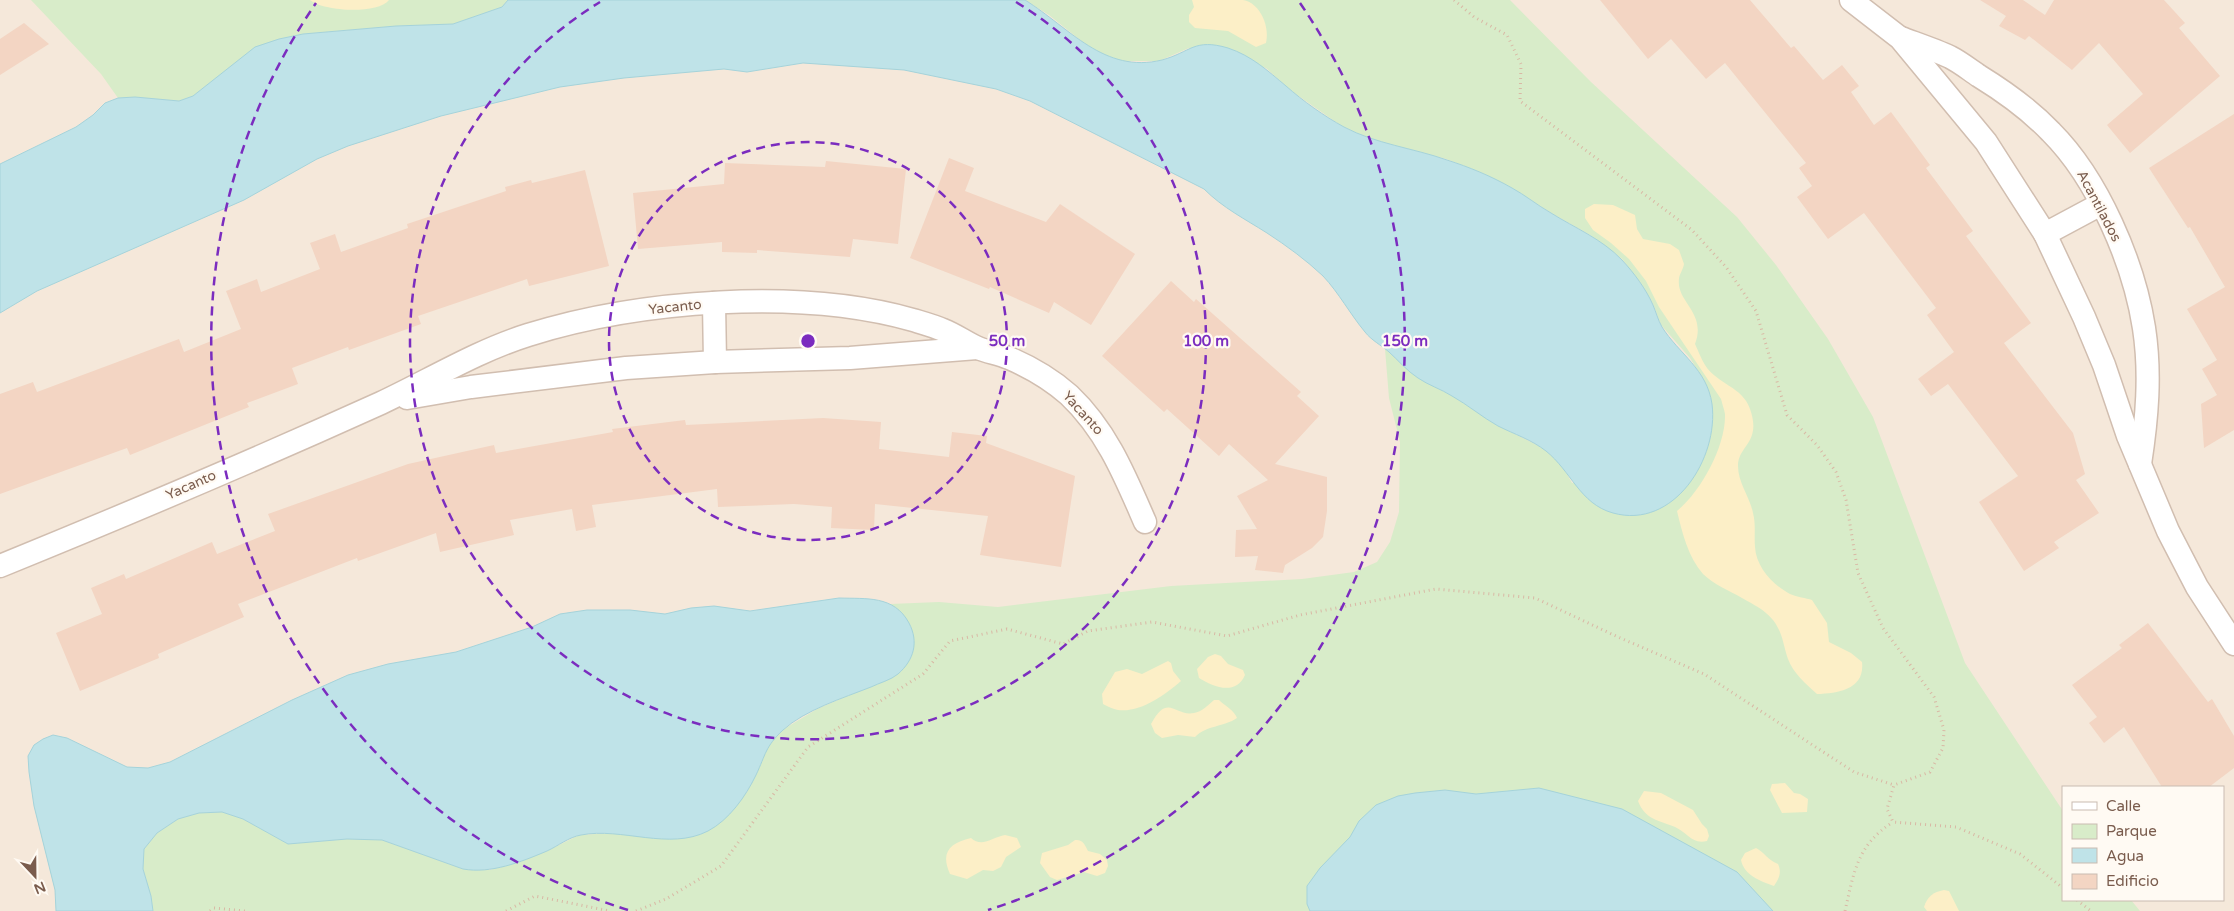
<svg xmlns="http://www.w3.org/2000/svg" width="2234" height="911" font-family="'Varela Round',sans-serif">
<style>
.residential{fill:#f5e8da;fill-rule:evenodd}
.green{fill:#d8ecc9}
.sand{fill:#fcefc7}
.water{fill:#bfe3e8;stroke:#a5d3da}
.building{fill:#f3d5c3}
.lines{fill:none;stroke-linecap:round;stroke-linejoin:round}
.street-casing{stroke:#d1beb0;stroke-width:25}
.path{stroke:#d9b8a5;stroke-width:3;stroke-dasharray:1 4;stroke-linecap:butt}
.street{stroke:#fff;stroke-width:22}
.ring{fill:none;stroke:#7b2cbf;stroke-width:2.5;stroke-dasharray:9 6}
.labels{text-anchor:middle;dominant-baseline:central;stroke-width:4.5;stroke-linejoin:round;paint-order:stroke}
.street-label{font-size:14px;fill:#7a5c4d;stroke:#fffaf3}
.centre{fill:#7b2cbf;stroke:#fffaf3;stroke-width:2.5}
.ring-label{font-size:15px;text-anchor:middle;font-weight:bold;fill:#7b2cbf;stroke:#fffaf3;stroke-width:4.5;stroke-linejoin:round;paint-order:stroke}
</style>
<rect width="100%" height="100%" fill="#fdf6ec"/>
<path class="residential" d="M0,0h2234v911h-2234zM2063,787h160v113h-160z"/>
<g class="green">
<polygon points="31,0 508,0 502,7 453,24 396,26 303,34 279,39 212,81 193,96 179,101 135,97 118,98 101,74"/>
<polygon points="1025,0 1510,0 1591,82 1737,217 1776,265 1828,339 1873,417 1965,663 2063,811 2063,900 2131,900 2140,911 153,911 151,896 143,869 144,849 157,833 178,819 199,813 222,812 243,819 288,844 347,839 382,840 463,869 490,870 547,851 579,835 613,833 673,839 747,792 756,774 766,748 784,729 817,709 896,675 902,613 890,604 939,602 998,607 1171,586 1302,579 1354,572 1377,562 1390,542 1399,512 1400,442 1389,398 1385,349 1418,378 1452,395 1497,425 1543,448 1562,465 1572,483 1705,454 1713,420 1704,381 1690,358 1661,325 1653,304 1642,285 1622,259 1590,235 1551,213 1512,188 1484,174 1446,159 1369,139 1340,125 1290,90 1266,68 1189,48 1159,61 1120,61 1095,52 1049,15"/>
</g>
<g class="sand">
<path d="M310,0h79c-12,15 -67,11 -79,0z"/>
<path d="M1192,0c16,0 35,0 51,0 18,3 27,28 23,43l-10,4 -28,-16 -33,-3 -6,-6v-7l5,-8z"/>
<path d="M1594,204l19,1 22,10 2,14 6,10 27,5 9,6 5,14c-1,6 -5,11 -5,15 -3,23 28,33 16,65 3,6 6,15 10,21 12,19 38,22 45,44 12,34 -12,36 -12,57 0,17 12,31 15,47 3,11 1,23 2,34 1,20 18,38 35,47 7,3 16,4 22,6l15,23 2,19 22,11 11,9c3,27 -23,31 -45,32 -11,-10 -24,-21 -29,-35 -5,-14 -5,-26 -15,-39 -9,-11 -19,-15 -31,-22 -12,-7 -29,-14 -39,-24 -15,-17 -21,-42 -26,-63 24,-20 49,-65 48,-97 -1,-5 -3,-11 -4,-15l-62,-92 -13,-26 -17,-22 -18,-16 -18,-13 -8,-12v-9z"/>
<path d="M1215,654l6,2 7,8 15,6 2,5c-9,21 -32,12 -46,3l-2,-9 11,-12z"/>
<path d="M1168,661l3,2 2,8 8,10c-16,14 -41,32 -63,29 -5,-1 -11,-4 -15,-6l-1,-10 13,-22 12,-3 15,5z"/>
<path d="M1214,700h5c5,5 16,11 18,18 -13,9 -30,7 -42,19l-17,-2 -16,3 -7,-5 -4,-9c17,-32 24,-7 43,-11 8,-1 14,-8 20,-13z"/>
<polygon points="1785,783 1794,793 1800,794 1808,799 1807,812 1782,813 1770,790 1772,784"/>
<path d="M1644,791l17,2 32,17 9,14 5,5 2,7 -2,5c-15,4 -20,-9 -32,-14 -16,-7 -30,-7 -37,-26z"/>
<path d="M1005,835l12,3 4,9 -15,10 -5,10 -8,4 -10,-1 -16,9 -17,-5c-10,-22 0,-31 21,-36 11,10 22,-1 34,-3z"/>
<path d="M1075,840c8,-1 10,5 13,11l12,3 7,6 1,6 -3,7 -8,3 -13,-4 -27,8 -7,-3 -10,-14 2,-10 26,-8z"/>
<path d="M1756,848c8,4 13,13 22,16 4,9 1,14 -4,22 -14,-5 -30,-11 -33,-26l4,-7z"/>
<path d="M1944,890l5,1 10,20h-32l-3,-4c3,-10 9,-15 20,-17z"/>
</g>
<g class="water">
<path d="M508,0h517c45,28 79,74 137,60 29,-8 32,-22 66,-12 24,8 40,23 58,38 17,15 38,30 58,41 32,17 69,21 103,33 22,7 44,16 65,28 13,7 25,17 39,25 24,15 51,26 71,47 12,13 24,29 31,45 3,7 5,15 9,22 17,27 45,42 50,77 7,54 -38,126 -99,109 -33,-9 -42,-42 -67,-62 -14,-11 -32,-17 -48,-25 -16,-9 -30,-21 -46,-30 -11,-7 -24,-11 -34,-18 -11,-7 -20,-18 -29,-26 -8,-7 -18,-12 -24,-20 -15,-18 -26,-39 -42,-56 -17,-16 -36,-30 -56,-43 -22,-14 -44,-25 -63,-44l-174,-88 -34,-12 -92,-19 -101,-7 -56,9 -23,-3 -100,9 -64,9 -119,29 -93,30 -31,13 -73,41 -207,91 -37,22v-149l76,-37 17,-12 12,-12 13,-5 17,-1 44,4 14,-5 62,-49 24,-8 24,-5 93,-8 57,-2 49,-17z"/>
<path d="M839,598c27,1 55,-3 70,25 10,19 5,37 -11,51 -7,6 -19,9 -27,13 -28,11 -66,23 -88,43 -18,17 -17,24 -27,45 -10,21 -27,45 -48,56 -39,20 -86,-4 -127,4 -12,2 -23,11 -34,16 -26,11 -56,23 -84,18l-81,-29 -35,-1 -59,5 -45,-25 -21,-7 -23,1 -21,6 -21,14 -13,16 -1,20 8,27 2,15h-97l-1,-21 -21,-84 -5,-34 -1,-16 6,-11 9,-6 10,-4 14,3 60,29 21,1 22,-6 122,-62 56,-25 40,-11 68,-12 76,-25 28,-13 27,-4h43l35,4 26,-6 23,-2 36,5z"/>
<polygon points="1539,788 1622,809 1737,872 1773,911 1310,911 1307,904 1307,886 1320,868 1350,837 1359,821 1376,805 1398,796 1415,793 1445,790 1476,794"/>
</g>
<g class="building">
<polygon points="1600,0 1750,0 1791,48 1794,46 1823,80 1842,65 1859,86 1851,92 1874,125 1891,112 1930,165 1926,168 1973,231 1966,236 2031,323 2004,343 2073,433 2085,474 2076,480 2099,513 2054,542 2059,548 2024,571 1979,502 2018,476 1948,384 1931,396 1918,379 1954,352 1927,315 1936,308 1864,213 1828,239 1797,197 1812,186 1799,168 1806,163 1725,63 1706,79 1671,39 1648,59"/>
<polygon points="1980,0 2023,0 2045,15 2054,0 2164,0 2185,23 2179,28 2220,76 2130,153 2107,125 2143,94 2099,43 2072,70 2029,36 2025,40 1999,26 2006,16"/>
<polygon points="24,23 49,44 0,75 0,39"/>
<polygon points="2234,114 2234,430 2204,448 2201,404 2217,395 2202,369 2217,360 2187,309 2225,287 2190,227 2188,228 2149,168"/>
<polygon points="949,158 974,168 965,191 1046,222 1060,204 1135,254 1091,325 1054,302 1049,313 990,287 989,289 910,258"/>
<polygon points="826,161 906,169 898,244 853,239 850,257 757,250 757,253 722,252 722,242 638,249 633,193 724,184 725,163 825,167"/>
<polygon points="585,170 609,266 529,286 527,279 418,316 421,324 349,350 348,347 292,368 298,384 247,403 249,407 130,455 127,448 0,494 0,394 33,382 37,392 179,339 184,352 241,329 226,291 257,279 261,292 320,269 310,243 335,234 341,252 408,228 407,224 506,191 505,187 531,180 532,183"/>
<polygon points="1171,281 1194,302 1196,299 1301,392 1297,396 1319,416 1275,464 1327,477 1327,511 1323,537 1312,548 1285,565 1283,573 1255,570 1258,556 1235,557 1236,530 1257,529 1237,496 1268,480 1229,444 1219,456 1167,409 1164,412 1102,356"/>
<polygon points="823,418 881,422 879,449 949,457 952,432 987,436 986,443 1075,476 1061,567 980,555 988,516 875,504 874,530 831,528 832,507 794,504 718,507 717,489 592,505 596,527 576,531 572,509 510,520 514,535 440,552 436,533 358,561 357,558 238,604 244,617 158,654 159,658 80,691 56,633 102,614 91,588 124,574 126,579 212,542 217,554 275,531 268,514 408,464 494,445 496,453 613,432 612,429 685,420 686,425"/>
<polygon points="2148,623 2208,702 2212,699 2234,736 2234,768 2209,787 2162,787 2124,727 2104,743 2089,723 2097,717 2072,685 2122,648 2119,645"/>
</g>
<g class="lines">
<g class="street-casing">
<g id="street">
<polyline points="1851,0 1900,38 1986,142 2045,234 2084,317 2104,365 2128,436 2168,531 2197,587 2234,644"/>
<path d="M1901,38c16,6 34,12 49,19 10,5 20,13 29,19 26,16 51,34 72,56 47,47 83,131 93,196 7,46 3,91 -4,136"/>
<polyline points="2045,234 2101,204"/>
<polyline points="714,303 715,362"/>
<polyline points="407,398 471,387 626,368 715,362 850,358 977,348"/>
<path d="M0,566c128,-52 255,-106 381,-163 49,-23 96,-52 147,-68 112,-35 272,-47 385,-15 10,3 21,6 30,10 13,5 23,13 35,18 10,4 21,6 31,10 21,9 43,22 60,37 38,36 56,81 76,127"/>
</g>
</g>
<g class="path">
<polyline points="1454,0 1474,17 1507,35 1521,64 1520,101 1692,230 1726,267 1756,311 1787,415 1817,445 1836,472 1846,500 1858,573 1883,628 1934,697 1944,730 1943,748 1930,772 1894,785 1887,809 1893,822 1956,827 2020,854 2063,888"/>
<polyline points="2077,900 2091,911"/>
<polyline points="210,911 214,908 245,911"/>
<polyline points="506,911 535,896 610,911"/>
<polyline points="636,911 666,899 721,866 808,747 923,674 950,641 1007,629 1063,644 1088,631 1152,622 1227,636 1300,615 1436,589 1535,598 1618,637 1704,674 1854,772 1894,785"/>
<path d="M1845,911c9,-39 12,-66 48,-89"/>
</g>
<use href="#street" class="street"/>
</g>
<g class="ring">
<circle cx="808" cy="341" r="199"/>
<path d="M1016 2A398 398 0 1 1 600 2"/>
<path d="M628 910A597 597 0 0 1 316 3M1300 3A597 597 0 0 1 988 910"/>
</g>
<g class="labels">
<g class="street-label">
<text transform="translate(2099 206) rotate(62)">Acantilados</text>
<text transform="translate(675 307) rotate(-6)">Yacanto</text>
<text transform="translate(1083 413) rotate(48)">Yacanto</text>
<text transform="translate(191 485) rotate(-24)">Yacanto</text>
</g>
</g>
<circle cx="808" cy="341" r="8" class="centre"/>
<g class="ring-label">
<text x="1007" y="346">50 m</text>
<text x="1206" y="346">100 m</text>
<text x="1405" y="346">150 m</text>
</g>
<rect x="2062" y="786" width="162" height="115" fill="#fffaf3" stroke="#cabbb1"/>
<rect x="2072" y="802" width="25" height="8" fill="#ffffff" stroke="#cabbb1"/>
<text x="2106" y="811" font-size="15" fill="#7a5c4d">Calle</text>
<rect x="2072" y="824" width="25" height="15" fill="#d8ecc9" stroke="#cabbb1"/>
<text x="2106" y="836" font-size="15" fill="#7a5c4d">Parque</text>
<rect x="2072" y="848" width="25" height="15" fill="#bfe3e8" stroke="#cabbb1"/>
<text x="2106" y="861" font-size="15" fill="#7a5c4d">Agua</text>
<rect x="2072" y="874" width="25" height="15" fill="#f3d5c3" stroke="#cabbb1"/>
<text x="2106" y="886" font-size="15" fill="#7a5c4d">Edificio</text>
<g transform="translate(35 876) rotate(158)" stroke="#fffaf3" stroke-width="4" paint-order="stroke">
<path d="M0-4L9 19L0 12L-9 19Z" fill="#7a5c4d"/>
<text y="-8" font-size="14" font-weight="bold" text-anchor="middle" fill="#7a5c4d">N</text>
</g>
</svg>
